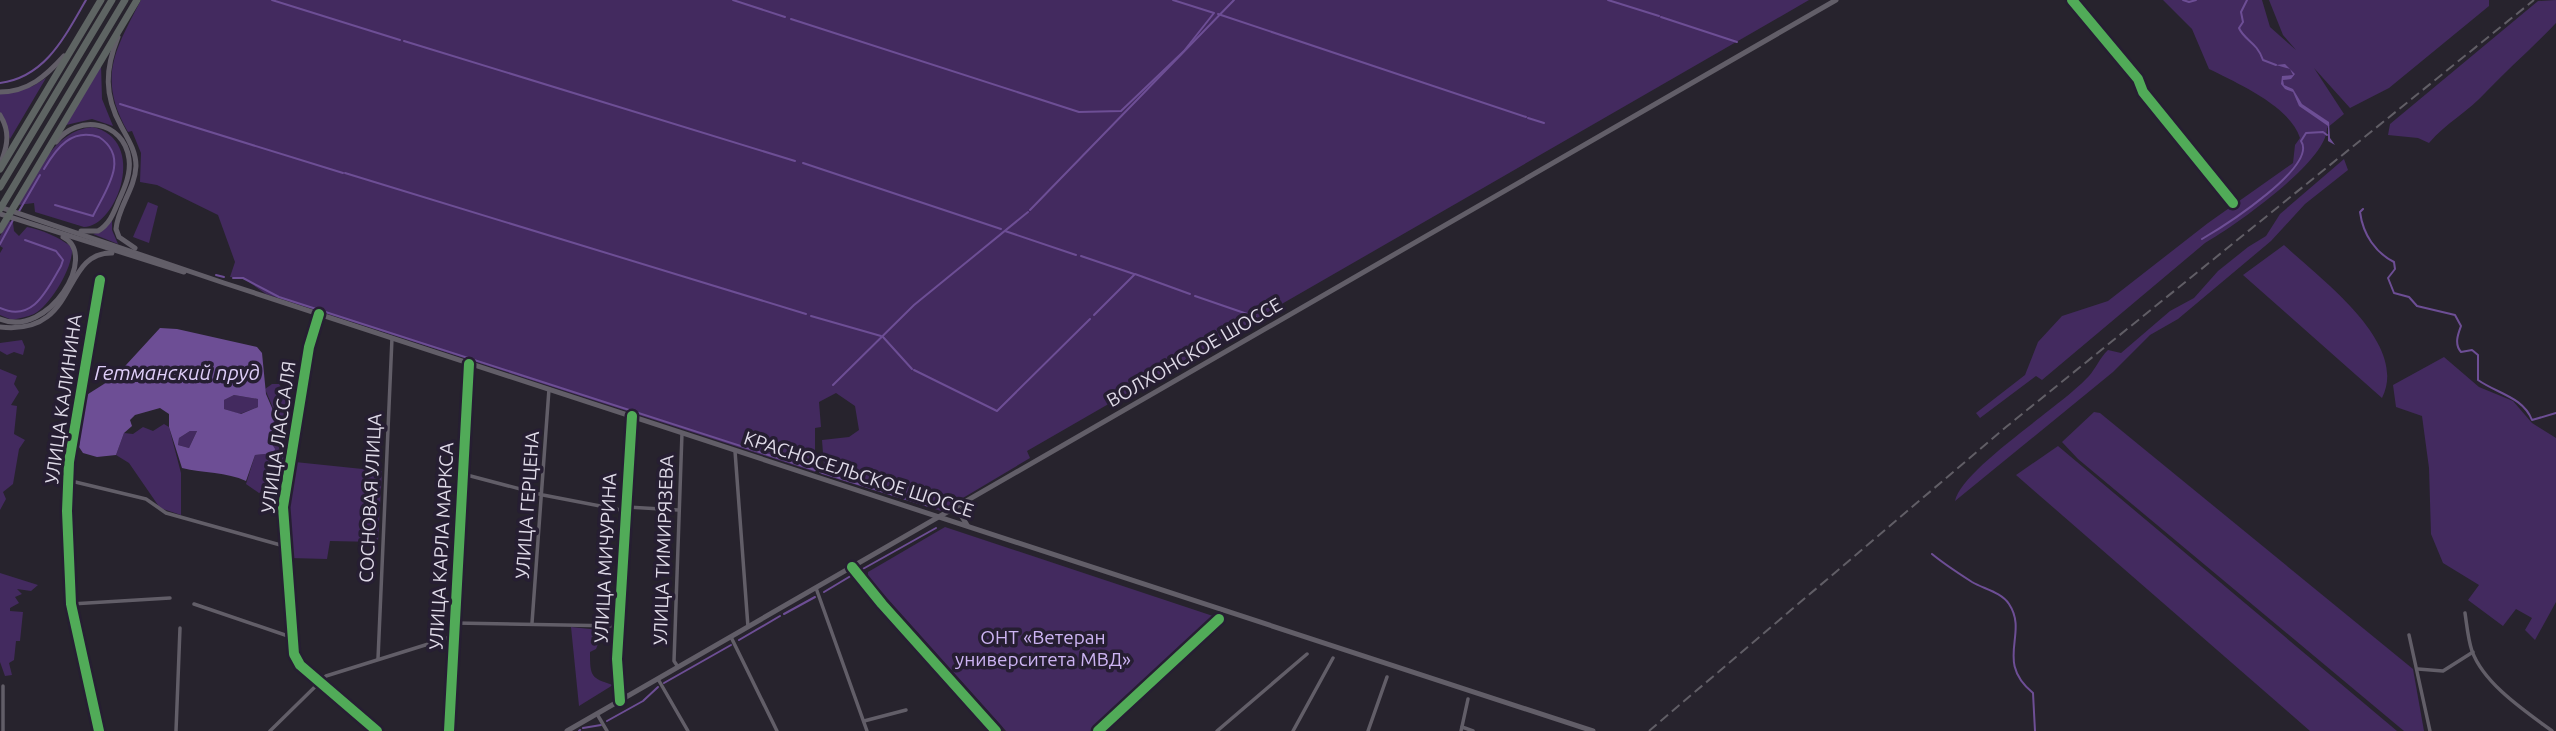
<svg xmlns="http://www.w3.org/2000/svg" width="2556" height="731" font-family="Ubuntu,sans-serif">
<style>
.green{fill:#432a5f}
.water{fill:#6d4e95;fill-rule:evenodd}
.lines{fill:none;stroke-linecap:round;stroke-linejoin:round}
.stream{stroke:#6d4e95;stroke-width:2}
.street{stroke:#625e68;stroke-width:3.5}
.secondary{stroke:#625e68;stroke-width:5}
.highway{stroke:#5e6463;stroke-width:7}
.rail{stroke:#615e66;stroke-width:2;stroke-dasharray:10 5;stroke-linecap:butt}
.cycleway-casing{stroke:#261e32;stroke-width:15}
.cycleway{stroke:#51ab58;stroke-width:10}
.labels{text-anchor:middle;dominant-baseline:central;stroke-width:7;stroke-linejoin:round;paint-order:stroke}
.street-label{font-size:19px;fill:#dfdae8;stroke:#261e32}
.park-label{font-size:19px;fill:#cdb4f3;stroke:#261e32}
.water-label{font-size:21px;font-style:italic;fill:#dfcef9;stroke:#261e32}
</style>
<rect width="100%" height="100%" fill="#27232d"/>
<g class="green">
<path d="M141,0h1668l-782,451 3,7 -89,53 -120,-37 3,-7 -2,-27 27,-3 10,-7 -4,-24 -19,-13 -17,9 2,25 -6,1v33l-14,-5 -2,4 13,4 5,5 -2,3 -549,-178 -23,-16 -13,-1 5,-15 -17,-47 -61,-30 -17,-3 1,-29 -9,-22 -4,1c-31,-54 -13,-82 13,-132z"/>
<path d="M2163,0h99l8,27 26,23 -13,-15 -14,-35h220v6l-100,82 -39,20 -36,-40 30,46 -17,14c1,33 -94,99 -122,115l-163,137 -6,-4 -56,42 -4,-5 49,-38 13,-33 24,-26 46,-15 100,-78 85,-60 2,-18 5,-7c-10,-32 -63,-55 -91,-69l-17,-40z"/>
<path d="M2556,0v23c-23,24 -47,45 -70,69 -17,19 -40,31 -57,51l-11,-5 -30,-3 2,-11 148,-123z"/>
<polygon points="101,64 102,99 113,126 92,119 66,125"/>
<polygon points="46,78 10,139 0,112 0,94 33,86"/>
<path d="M92,127c57,12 25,100 -8,100l-49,-15 -1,-9 -16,2c18,-30 35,-74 74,-78z"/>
<path d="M2344,159l4,11 -43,34 -34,37 -93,78 -28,16 -37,37 -158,129c7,-33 106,-94 134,-125 7,-8 10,-17 19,-26l13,3 49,-42 24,-13 24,-27 30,-24 18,-11 14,-22z"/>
<polygon points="148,202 158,206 149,243 133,237"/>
<polygon points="112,220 112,230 118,244 93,234 100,232"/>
<path d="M9,221l4,2 1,8 5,5 8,-9c16,3 31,10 45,20 2,19 -21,58 -38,67 -7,3 -15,4 -22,6l-12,-5v-62l3,-5 -3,-2v-10z"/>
<path d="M2284,245c35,33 126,98 98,153l-139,-123z"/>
<polygon points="22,340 25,347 23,355 14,352 7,355 0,351 0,343"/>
<polygon points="2444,357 2479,387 2513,401 2532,423 2556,438 2556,602 2535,640 2525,630 2532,618 2516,609 2503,626 2468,600 2479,585 2443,563 2431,534 2429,468 2422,416 2396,407 2393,385"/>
<polygon points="0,369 17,376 14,384 19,392 11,405 17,406 14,434 25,440 19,449 13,484 3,492 6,499 0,510"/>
<polygon points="272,384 279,384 285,392 288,422 282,433 286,452 281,466 280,483 259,493 246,484 255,455 273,453 270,441 273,408 265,389"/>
<polygon points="234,395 258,399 258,407 240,414 224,409 224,400"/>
<polygon points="2094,412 2100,413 2413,669 2424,731 2404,731 2078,459 2062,442"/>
<polygon points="164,424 169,427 181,473 181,515 160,508 129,463 116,455 124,433 133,434 143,427 153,431"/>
<polygon points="190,431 197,431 189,448 178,445 179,438"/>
<polygon points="2058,446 2397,731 2310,731 2016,475"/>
<polygon points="295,462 382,471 378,542 330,541 327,559 290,558 289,501"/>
<polygon points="945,527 1219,618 1091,731 1006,731 868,577 868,572"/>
<polygon points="0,573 38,585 31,591 17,589 22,594 15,597 19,603 10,608 10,611 23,612 20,641 16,641 14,660 9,663 12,675 5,676 0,662"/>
<path d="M571,627l29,3 -9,8 7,6 -2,5 -6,3c0,25 1,26 23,33l-34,21z"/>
</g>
<g class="water">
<polygon points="2285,64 2295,74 2291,79 2283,80 2284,85 2293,89 2302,104 2329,122 2330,138 2335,145 2328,141 2328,126 2299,106 2293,92 2285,89 2281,84 2282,76 2293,75 2290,69 2276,65"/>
<path d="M160,328l17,1 80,18 5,6 4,41 9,21 -5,26 5,8 -1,4 -19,2 -9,26c-19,-9 -43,-8 -64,-13l-13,-41v-13l-9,-6 -25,7 -5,5 2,6 -8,7 -8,22 -19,2 -14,-4 -4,-6 6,-51 30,-19zM234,395l24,4v8l-17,7 -17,-5v-9zM190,431h7l-8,17 -11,-3 1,-7z"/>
</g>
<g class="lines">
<g class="stream">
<polyline points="272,0 400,40"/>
<polyline points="733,0 785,17"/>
<polyline points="1608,0 1659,16"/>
<polyline points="2183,0 2189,2 2196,0"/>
<path d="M2247,0l-6,12 2,10 -4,6c5,12 18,14 24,32l13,5"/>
<polyline points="1218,14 1526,117"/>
<polyline points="1661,17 1737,42"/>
<polyline points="791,19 1079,112 1121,111 1184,51 1214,13 1173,0"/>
<polyline points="404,41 795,161"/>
<path d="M0,83c46,-6 65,-47 86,-83"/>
<polyline points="120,104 343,173"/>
<polyline points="1528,118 1544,123"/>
<polyline points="803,163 1001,229"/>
<path d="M44,169c13,-22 28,-41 55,-32 32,21 6,54 -6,79l-38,-11"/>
<polyline points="345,173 806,314"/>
<path d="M2363,209l-3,3c3,23 16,41 34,50l1,7 -7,9 6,15 15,4 8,9 38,9 6,11c-3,8 -7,18 0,26l11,-2 6,5v25c20,14 45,17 54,40l24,-7"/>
<polyline points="1030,210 1234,0"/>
<polyline points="18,213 40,175"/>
<polyline points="1005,231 1076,255"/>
<path d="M2202,239c24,-14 116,-73 99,-98l5,-8 17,-1 4,3"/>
<polyline points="0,244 13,220"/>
<polyline points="1081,256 1134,274"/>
<polyline points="216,275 224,277"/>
<polyline points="233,278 243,278 279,297 815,470"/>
<polyline points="1195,296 1256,317"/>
<path d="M0,308c33,15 47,-18 61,-42l2,-6 -7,-9 -31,-11"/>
<polyline points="1094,315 1135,274 1190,294"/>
<polyline points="811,316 881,336"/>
<polyline points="883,337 912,369"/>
<polyline points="914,370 997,411 1090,319"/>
<polyline points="833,385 914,305 1028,212"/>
<polyline points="820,472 929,506"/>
<path d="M1932,554c12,10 26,19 40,28 12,7 29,10 37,22 20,30 -15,57 24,89l2,38"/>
<polyline points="861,570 936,528"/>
<polyline points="824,592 854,574"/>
<polyline points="784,614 815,597"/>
<polyline points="739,640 780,616"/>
<polyline points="664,683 731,645"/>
<polyline points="607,721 643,701 658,687"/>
<polyline points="583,728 601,725"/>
<polyline points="579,731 580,730"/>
</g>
<g class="street">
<polyline points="2072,0 2138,79 2143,92 2233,203"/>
<polyline points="319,314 309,347 283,507 294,654 300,665 377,731"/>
<polyline points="735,451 748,627"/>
<polyline points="463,474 543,495 626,511"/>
<polyline points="67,480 146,499 166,513 284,546"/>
<polyline points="627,507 678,510"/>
<polyline points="852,567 882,604 996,731"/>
<polyline points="816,588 867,731"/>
<polyline points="71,604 170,598"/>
<polyline points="194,604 291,637"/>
<path d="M2465,613c2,13 3,26 7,38 12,33 53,60 80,80"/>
<polyline points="455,623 619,626"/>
<polyline points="532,623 549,389"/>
<polyline points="2409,635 2430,731"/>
<polyline points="731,637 777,731"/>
<polyline points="378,659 392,338"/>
<polyline points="678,667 674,661 682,433"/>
<polyline points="2418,669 2443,671 2473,652"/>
<polyline points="658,679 688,731"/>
<polyline points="3,686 3,731"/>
<polyline points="620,701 617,659 632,417"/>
<polyline points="597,714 607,731"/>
<polyline points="864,721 906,710"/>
<polyline points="1462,727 1473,731"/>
<polyline points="99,731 71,604 67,511 69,462 100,280"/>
<polyline points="176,731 180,628"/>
<polyline points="270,731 326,676 454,636"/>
<polyline points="449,731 469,364"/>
<polyline points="1098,731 1219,619"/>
<polyline points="1217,731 1307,654"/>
<polyline points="1293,731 1333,658"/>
<polyline points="1368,731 1387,677"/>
<polyline points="1461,731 1468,699"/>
</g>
<g class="secondary">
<path d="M118,37c-13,32 -14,58 3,89 7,13 15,25 15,40 -1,23 -18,41 -20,63l3,8 16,11"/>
<path d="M0,92c28,0 46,-16 64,-36"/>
<path d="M0,115c10,16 8,30 1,47"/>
<path d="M56,142c21,-28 68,-22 73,17 2,14 -4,28 -10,41 -5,12 -9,24 -21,31h-17"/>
<polyline points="0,207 224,283 1593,731"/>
<polyline points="0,214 184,272"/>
<path d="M0,319c48,20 100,-64 63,-82"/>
<path d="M0,327c80,9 60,-75 112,-74"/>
<polyline points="965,503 961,515 967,525"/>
<polyline points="567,731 1836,0"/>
</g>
<g class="highway">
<polyline points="0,169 101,0"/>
<polyline points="0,187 112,0"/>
<polyline points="0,209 125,0"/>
<polyline points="0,230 137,0"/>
</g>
<polyline class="rail" points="1649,731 2006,427 2534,0"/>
<g class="cycleway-casing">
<g id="cycleway">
<polyline points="2072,0 2138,79 2143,92 2233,203"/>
<polyline points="319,314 309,347 283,507 294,654 300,665 377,731"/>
<polyline points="852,567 882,604 996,731"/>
<polyline points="620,701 617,659 632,416"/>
<polyline points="99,731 71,604 67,511 69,462 100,280"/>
<polyline points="449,731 469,364"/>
<polyline points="1098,731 1219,619"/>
</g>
</g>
<use href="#cycleway" class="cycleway"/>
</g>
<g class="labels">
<g class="street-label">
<text transform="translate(1194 352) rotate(-30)">ВОЛХОНСКОЕ ШОССЕ</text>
<text transform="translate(63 399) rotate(-82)">УЛИЦА КАЛИНИНА</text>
<text transform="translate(278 437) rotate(-82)">УЛИЦА ЛАССАЛЯ</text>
<text transform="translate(859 474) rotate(18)">КРАСНОСЕЛЬСКОЕ ШОССЕ</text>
<text transform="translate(370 498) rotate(-87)">СОСНОВАЯ УЛИЦА</text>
<text transform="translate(527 505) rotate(-86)">УЛИЦА ГЕРЦЕНА</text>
<text transform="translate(441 546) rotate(-87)">УЛИЦА КАРЛА МАРКСА</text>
<text transform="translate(663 550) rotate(-88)">УЛИЦА ТИМИРЯЗЕВА</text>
<text transform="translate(605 558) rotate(-87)">УЛИЦА МИЧУРИНА</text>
</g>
<g class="park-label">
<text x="1043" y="637">ОНТ «Ветеран<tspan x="1043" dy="22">университета МВД»</tspan></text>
</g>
<g class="water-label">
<text x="177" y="372">Гетманский пруд</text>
</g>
</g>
</svg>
